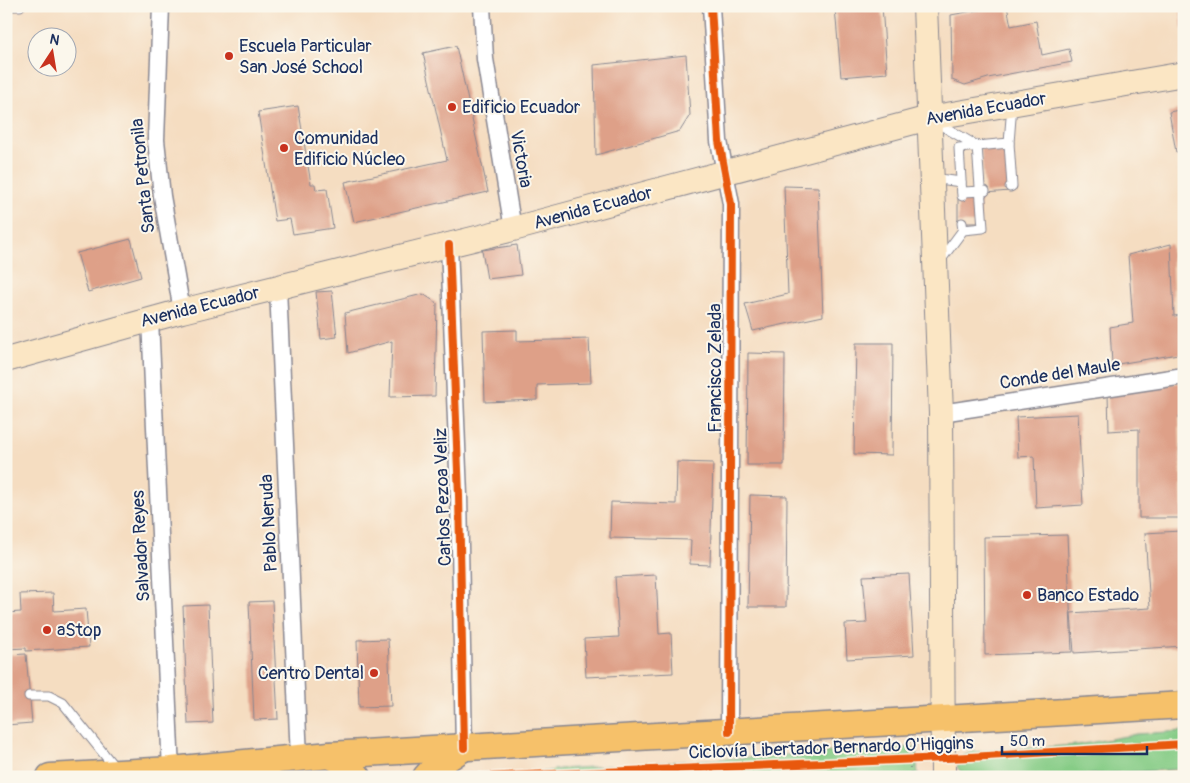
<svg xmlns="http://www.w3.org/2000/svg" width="1190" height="783" font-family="Pangolin,sans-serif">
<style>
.green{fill:#86cc86;stroke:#507e72}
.building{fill:#dea088}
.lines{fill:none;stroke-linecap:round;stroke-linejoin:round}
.service-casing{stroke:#888690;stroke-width:11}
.minor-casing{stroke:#888690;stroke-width:19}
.secondary-casing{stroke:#888690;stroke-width:26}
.primary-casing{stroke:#888690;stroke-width:29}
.path{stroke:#888690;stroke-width:3;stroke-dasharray:1 4;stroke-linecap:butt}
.service{stroke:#fff;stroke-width:9}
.minor{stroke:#fff;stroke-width:16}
.secondary{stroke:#fbe6c4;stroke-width:24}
.primary{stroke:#f6c16b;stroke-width:26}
.cycleway-casing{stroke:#fbf7ec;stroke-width:11}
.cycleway{stroke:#e8590c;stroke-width:8}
.poi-dot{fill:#c8321e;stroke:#fbf7ec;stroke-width:2}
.labels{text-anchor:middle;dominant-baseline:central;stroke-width:4;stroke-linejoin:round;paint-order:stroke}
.poi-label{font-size:18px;fill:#1b2f5e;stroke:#fbf7ec;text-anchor:start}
.street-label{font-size:18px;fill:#1b2f5e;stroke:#fbf7ec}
</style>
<rect width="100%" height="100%" fill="#fbf7ec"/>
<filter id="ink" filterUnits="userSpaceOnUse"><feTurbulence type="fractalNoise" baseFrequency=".02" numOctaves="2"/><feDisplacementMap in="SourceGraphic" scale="10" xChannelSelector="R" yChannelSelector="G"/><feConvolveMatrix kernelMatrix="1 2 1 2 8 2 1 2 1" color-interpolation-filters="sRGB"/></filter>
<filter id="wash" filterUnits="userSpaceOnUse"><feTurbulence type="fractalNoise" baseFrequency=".0096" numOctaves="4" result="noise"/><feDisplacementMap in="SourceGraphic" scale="20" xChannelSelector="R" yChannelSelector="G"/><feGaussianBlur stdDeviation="1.12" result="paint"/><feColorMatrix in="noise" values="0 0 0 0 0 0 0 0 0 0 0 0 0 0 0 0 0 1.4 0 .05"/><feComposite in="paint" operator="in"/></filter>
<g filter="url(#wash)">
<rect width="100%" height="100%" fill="#f5ddc1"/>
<g class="green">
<polygon points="1184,731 1184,769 1048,777 965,777 957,767 961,757 971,752 1078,745 1137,734"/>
<polygon points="916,747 918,777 520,777 559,769"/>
</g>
<g id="blocks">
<g class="building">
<polygon points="882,6 887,73 841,77 835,8"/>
<polygon points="1000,6 1007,6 1011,26 1036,21 1042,55 1069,49 1072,62 988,78 965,85 952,80 951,15"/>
<polygon points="1180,6 1184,6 1184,28 1182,29"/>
<polygon points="456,46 488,192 354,222 345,182 447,160 423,53"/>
<polygon points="686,55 690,115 680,131 596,155 594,65"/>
<polygon points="298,106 311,184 315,184 316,190 327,189 333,228 293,234 290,219 275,221 258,112"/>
<polygon points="1184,109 1184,150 1176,152 1169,112"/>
<polygon points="1006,147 1010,191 985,193 981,149"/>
<polygon points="784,186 818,187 823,316 753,331 745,304 788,294"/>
<rect x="958" y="196" width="22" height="27"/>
<polygon points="131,239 141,277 88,292 77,253"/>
<polygon points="1171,244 1174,316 1184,315 1184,353 1112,365 1110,327 1133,323 1128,255"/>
<polygon points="517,245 521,275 487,279 482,250"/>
<polygon points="332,291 337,337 321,339 316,292"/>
<polygon points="423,294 437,303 435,396 390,397 392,341 348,353 345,313"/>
<polygon points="517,330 517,341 589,339 591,383 537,385 537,400 485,402 483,331"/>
<polygon points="856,343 893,343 892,455 854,454"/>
<polygon points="748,353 785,354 784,465 747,465"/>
<polygon points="1184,382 1184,417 1179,417 1182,518 1139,518 1139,429 1109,431 1108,394"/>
<polygon points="1078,414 1083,505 1036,508 1034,456 1018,457 1016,417"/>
<polygon points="677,462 713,463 710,565 690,564 691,540 610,538 611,502 676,504"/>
<polygon points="750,495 787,496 786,607 748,607"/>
<polygon points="1180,531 1184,646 1074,653 1071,613 1150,608 1145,533"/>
<polygon points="1067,535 1072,652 985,655 984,537"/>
<polygon points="909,574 914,655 847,659 845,624 867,623 863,576"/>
<polygon points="656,575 659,634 671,633 673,673 586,677 584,639 619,637 615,577"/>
<polygon points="53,593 54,611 86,609 89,647 26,651 26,648 6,649 6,613 21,612 20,594"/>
<polygon points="272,601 278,719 254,720 249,602"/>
<polygon points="208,605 213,723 188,724 183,606"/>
<polygon points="388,639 391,706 359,707 357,640"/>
<polygon points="26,654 32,723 6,725 6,655"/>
</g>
</g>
</g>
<g filter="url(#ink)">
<use href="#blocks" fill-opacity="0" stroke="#888690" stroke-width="1"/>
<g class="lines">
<g class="service-casing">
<g id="service">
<polyline points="6,6 20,6"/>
<polyline points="934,121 977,146 1009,143 1012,105"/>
<polyline points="1009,143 1012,186 1010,187"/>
<polyline points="932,178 961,182"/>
<polyline points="962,192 985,191"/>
<polyline points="962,196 959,148 977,146 983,228 963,230"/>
<polyline points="940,261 963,230 962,223"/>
<polyline points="29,696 49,696 63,703 116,769"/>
</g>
</g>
<g class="minor-casing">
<g id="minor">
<polyline points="161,6 156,140 162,196 182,311"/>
<polyline points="482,6 485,59 513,229"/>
<polyline points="711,6 719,141 731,204 729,732"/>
<polyline points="449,245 459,495 464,748"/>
<polyline points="278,288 299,758"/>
<polyline points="150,320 171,770"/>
<polyline points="941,413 1184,376"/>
</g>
</g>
<g class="secondary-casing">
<g id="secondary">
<polyline points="925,6 941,413 943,777"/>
<polyline points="6,360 182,311 513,229 929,118 1184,74"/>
</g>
</g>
<g class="primary-casing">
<g id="primary">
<polyline points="330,755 347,764 358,777"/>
<polyline points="50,777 171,770 330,755 1184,705"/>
<polyline points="426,777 436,766 463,748"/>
</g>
</g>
<polyline class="path" points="909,742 911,777"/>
<use href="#service" class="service"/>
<use href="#minor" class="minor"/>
<use href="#secondary" class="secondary"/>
<use href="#primary" class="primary"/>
<g class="cycleway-casing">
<g id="cycleway">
<polyline points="711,6 719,141 731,204 729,732"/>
<polyline points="449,245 459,495 464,748"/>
<polyline points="480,777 970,757 1184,744"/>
</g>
</g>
<use href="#cycleway" class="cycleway"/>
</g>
</g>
<g class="poi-dot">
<circle cx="229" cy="56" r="5"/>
<circle cx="452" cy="107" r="5"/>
<circle cx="284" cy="148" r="5"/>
<circle cx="1027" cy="595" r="5"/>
<circle cx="47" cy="630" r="5"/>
<circle cx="374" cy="673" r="5"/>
</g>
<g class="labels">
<g class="poi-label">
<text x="239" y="46">Escuela Particular<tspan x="239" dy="21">San José School</tspan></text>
<text x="462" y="107">Edificio Ecuador</text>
<text x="294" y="138">Comunidad<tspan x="294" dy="21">Edificio Núcleo</tspan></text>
<text x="1037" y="595">Banco Estado</text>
<text x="57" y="630">aStop</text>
<text x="364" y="673" text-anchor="end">Centro Dental</text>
</g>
<g class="street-label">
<text transform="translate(986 109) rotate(-10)">Avenida Ecuador</text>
<text transform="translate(521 159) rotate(80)">Victoria</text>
<text transform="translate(143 176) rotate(-96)">Santa Petronila</text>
<text transform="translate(593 208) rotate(-15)">Avenida Ecuador</text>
<text transform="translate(200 307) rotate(-14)">Avenida Ecuador</text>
<text transform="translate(715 368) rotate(-90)">Francisco Zelada</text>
<text transform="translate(1060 374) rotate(-9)">Conde del Maule</text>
<text transform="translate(443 497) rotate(-92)">Carlos Pezoa Veliz</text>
<text transform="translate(269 523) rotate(-93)">Pablo Neruda</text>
<text transform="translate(141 546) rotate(-93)">Salvador Reyes</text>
<text transform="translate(831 748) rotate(-2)">Ciclovía Libertador Bernardo O'Higgins</text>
</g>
</g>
<rect width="1190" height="783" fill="none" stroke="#fbf7ec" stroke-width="25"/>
<g transform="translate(52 52) rotate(12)"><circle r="24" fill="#fbf7ec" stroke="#a1a7b3"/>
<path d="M0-4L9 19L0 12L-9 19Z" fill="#c8321e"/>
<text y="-8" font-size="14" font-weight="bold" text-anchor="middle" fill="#1b2f5e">N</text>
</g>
<path d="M1002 746v8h145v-8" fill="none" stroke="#1b2f5e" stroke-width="2.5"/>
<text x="1010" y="746" font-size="15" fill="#1b2f5e" stroke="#fbf7ec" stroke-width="4" paint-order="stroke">50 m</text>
</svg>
